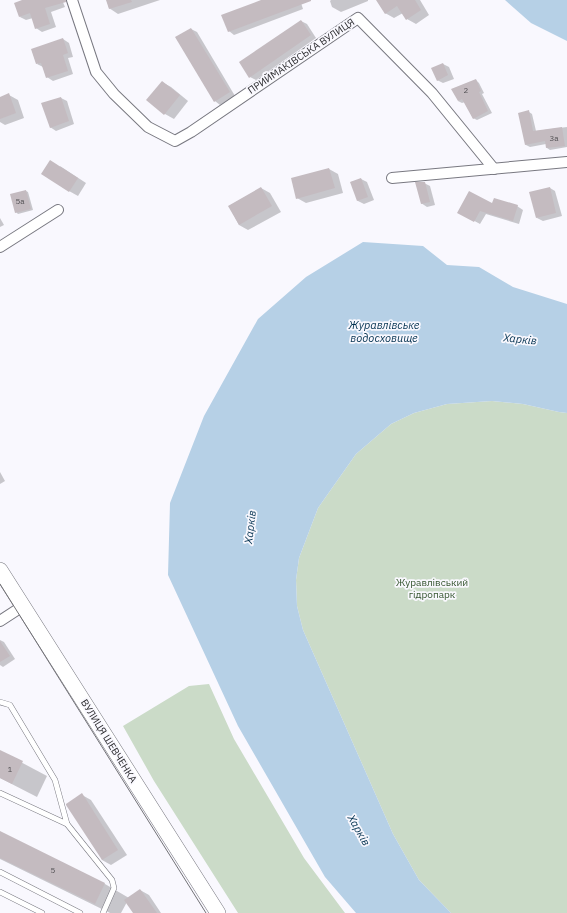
<svg xmlns="http://www.w3.org/2000/svg" width="567" height="913" font-family="'IBM Plex Sans',sans-serif">
<style>
.green{fill:#cbdbc8}
.water{fill:#b6d0e6}
.shadow{fill:#0003}
.building{fill:#c4bbc0}
.lines{fill:none;stroke-linecap:round;stroke-linejoin:round}
.lane-casing{stroke:#787880;stroke-width:6}
.street-casing{stroke:#787880;stroke-width:12}
.primary-casing{stroke:#787880;stroke-width:16}
.lane{stroke:#fff;stroke-width:5}
.street{stroke:#fff;stroke-width:10}
.primary{stroke:#fff;stroke-width:15}
.tram{stroke:#737377;stroke-width:1}
.labels{text-anchor:middle;dominant-baseline:central;stroke-width:3.5;stroke-linejoin:round;paint-order:stroke}
.number-label{font-size:8px;fill:#514f52}
.street-label{font-size:10px;fill:#2b2b2e;stroke:#f9f8fe}
.park-label{font-size:10px;fill:#34542e;stroke:#f9f8fe}
.water-label{font-size:11px;font-style:italic;fill:#02314f;stroke:#f9f8fe}
</style>
<rect width="100%" height="100%" fill="#f9f8fe"/>
<g class="green">
<polygon points="492,401 523,404 559,412 567,413 567,913 451,913 419,880 393,834 303,630 297,606 296,580 299,558 318,508 356,454 391,424 414,413 447,404"/>
<polygon points="209,684 234,739 304,858 345,913 238,913 154,781 123,726 189,686"/>
</g>
<g class="water">
<polygon points="505,0 567,0 567,41 531,23"/>
<polygon points="363,242 423,246 447,265 479,267 513,287 567,304 567,413 559,412 523,404 492,401 447,404 414,413 391,424 356,454 318,508 299,558 296,580 297,606 303,630 393,834 419,880 451,913 356,913 325,877 238,726 168,575 170,503 204,416 258,319 306,277"/>
</g>
<g class="shadow">
<polygon points="25,0 62,0 65,7 51,12 56,27 42,32 36,28 33,18 26,20 20,17"/>
<polygon points="107,0 160,0 118,14 109,8"/>
<polygon points="264,0 300,0 303,9 234,35 229,31"/>
<polygon points="331,0 368,0 368,1 341,12 332,7 330,1"/>
<polygon points="377,0 420,0 429,15 416,24 407,19 403,13 394,18 385,13"/>
<polygon points="301,21 307,24 316,38 256,80 250,77"/>
<polygon points="191,29 197,32 235,96 220,105 215,101"/>
<polygon points="63,39 69,43 73,57 68,58 73,74 53,81 47,77 43,67 37,64"/>
<polygon points="443,64 449,67 454,79 443,83 437,80"/>
<polygon points="476,80 479,83 484,93 482,94 492,113 477,120 473,118 465,102 462,103 458,101"/>
<polygon points="162,82 171,87 188,101 174,119 165,114 148,100"/>
<polygon points="9,95 18,100 24,118 5,125 0,122 0,98"/>
<polygon points="61,98 67,101 74,124 56,131 50,127"/>
<polygon points="529,112 532,114 536,131 567,127 567,147 550,150 547,148 546,144 530,147 526,145"/>
<polygon points="60,166 86,183 78,196 69,191"/>
<polygon points="329,169 338,174 343,193 306,203 297,198"/>
<polygon points="361,179 367,182 374,200 364,204 358,201 351,182"/>
<polygon points="424,183 430,186 435,205 427,207 421,203"/>
<polygon points="261,188 270,193 281,212 248,230 239,225 229,206"/>
<polygon points="550,188 555,191 562,216 543,221 537,218"/>
<polygon points="26,191 28,192 33,210 18,214 16,212"/>
<polygon points="493,205 517,206 523,210 519,224 486,214 480,224 458,212"/>
<polygon points="0,218 4,225 0,227"/>
<polygon points="0,472 5,481 0,484"/>
<polygon points="0,640 4,642 15,659 3,667 0,665"/>
<polygon points="0,751 47,776 37,797 0,778"/>
<polygon points="82,795 91,800 127,855 111,865 102,860"/>
<polygon points="0,832 105,884 129,898 140,890 149,895 161,913 134,913 127,902 121,913 110,913 0,859"/>
</g>
<g class="building">
<polygon points="22,0 66,0 66,2 45,8 50,24 35,29 30,13 19,17 14,3"/>
<polygon points="106,0 131,0 132,2 109,9"/>
<polygon points="261,0 311,0 311,1 228,32 221,15"/>
<polygon points="376,0 415,0 421,10 406,20 397,6 385,14"/>
<polygon points="301,20 311,35 249,78 239,62"/>
<polygon points="191,28 230,92 214,102 175,37"/>
<polygon points="63,38 68,53 63,55 68,71 46,78 41,63 36,64 31,49"/>
<polygon points="443,63 448,75 437,81 431,68"/>
<polygon points="476,79 481,91 479,92 488,111 473,119 462,99 458,101 451,89"/>
<polygon points="162,81 180,95 164,115 146,100"/>
<polygon points="9,93 16,113 0,119 0,97"/>
<polygon points="61,97 69,121 50,128 41,103"/>
<polygon points="529,110 533,131 562,127 565,146 546,148 545,141 525,145 518,113"/>
<polygon points="50,160 78,178 69,192 41,174"/>
<polygon points="329,168 335,188 296,199 291,178"/>
<polygon points="361,178 368,197 357,201 350,182"/>
<polygon points="415,182 425,182 430,202 421,204"/>
<polygon points="261,187 272,206 239,225 228,206"/>
<polygon points="550,187 556,213 536,218 529,192"/>
<polygon points="26,190 31,209 15,213 10,194"/>
<polygon points="469,191 492,203 494,198 518,205 513,221 480,211 474,222 457,213"/>
<polygon points="0,641 10,656 0,662"/>
<polygon points="0,750 23,761 12,784 0,778"/>
<polygon points="82,793 118,850 102,860 66,805 66,804"/>
<polygon points="0,831 105,883 95,904 0,858"/>
<polygon points="140,889 157,913 133,913 124,900"/>
</g>
<g class="lines">
<g class="lane-casing">
<g id="lane">
<polyline points="0,702 10,705 55,780 67,824 0,793"/>
<polyline points="67,824 112,880 114,888 103,913"/>
<polyline points="0,872 80,913"/>
<polyline points="0,892 42,913"/>
</g>
</g>
<g class="street-casing">
<g id="street">
<polyline points="72,0 96,72 114,94 148,127 175,141 191,132 358,18 432,93 494,169"/>
<polyline points="392,178 567,162"/>
<polyline points="0,247 58,210"/>
<polyline points="0,621 23,606"/>
</g>
</g>
<g class="primary-casing">
<polyline id="primary" points="0,570 218,913"/>
</g>
<use href="#lane" class="lane"/>
<use href="#street" class="street"/>
<use href="#primary" class="primary"/>
<polyline class="tram" points="0,584 206,913"/>
</g>
<g class="labels">
<g class="number-label">
<text x="466" y="90">2</text>
<text x="554" y="138">3а</text>
<text x="20" y="201">5а</text>
<text x="10" y="769">1</text>
<text x="53" y="870">5</text>
</g>
<g class="street-label">
<text transform="translate(301 56) rotate(-34)">ПРИЙМАКІВСЬКА ВУЛИЦЯ</text>
<text transform="translate(109 741) rotate(58)">ВУЛИЦЯ ШЕВЧЕНКА</text>
</g>
<g class="park-label">
<text x="432" y="582">Журавлівський<tspan x="432" dy="12">гідропарк</tspan></text>
</g>
<g class="water-label">
<text x="384" y="325">Журавлівське<tspan x="384" dy="13">водосховище</tspan></text>
<text transform="translate(520 339) rotate(6)">Харків</text>
<text transform="translate(250 527) rotate(-83)">Харків</text>
<text transform="translate(359 830) rotate(60)">Харків</text>
</g>
</g>
</svg>
